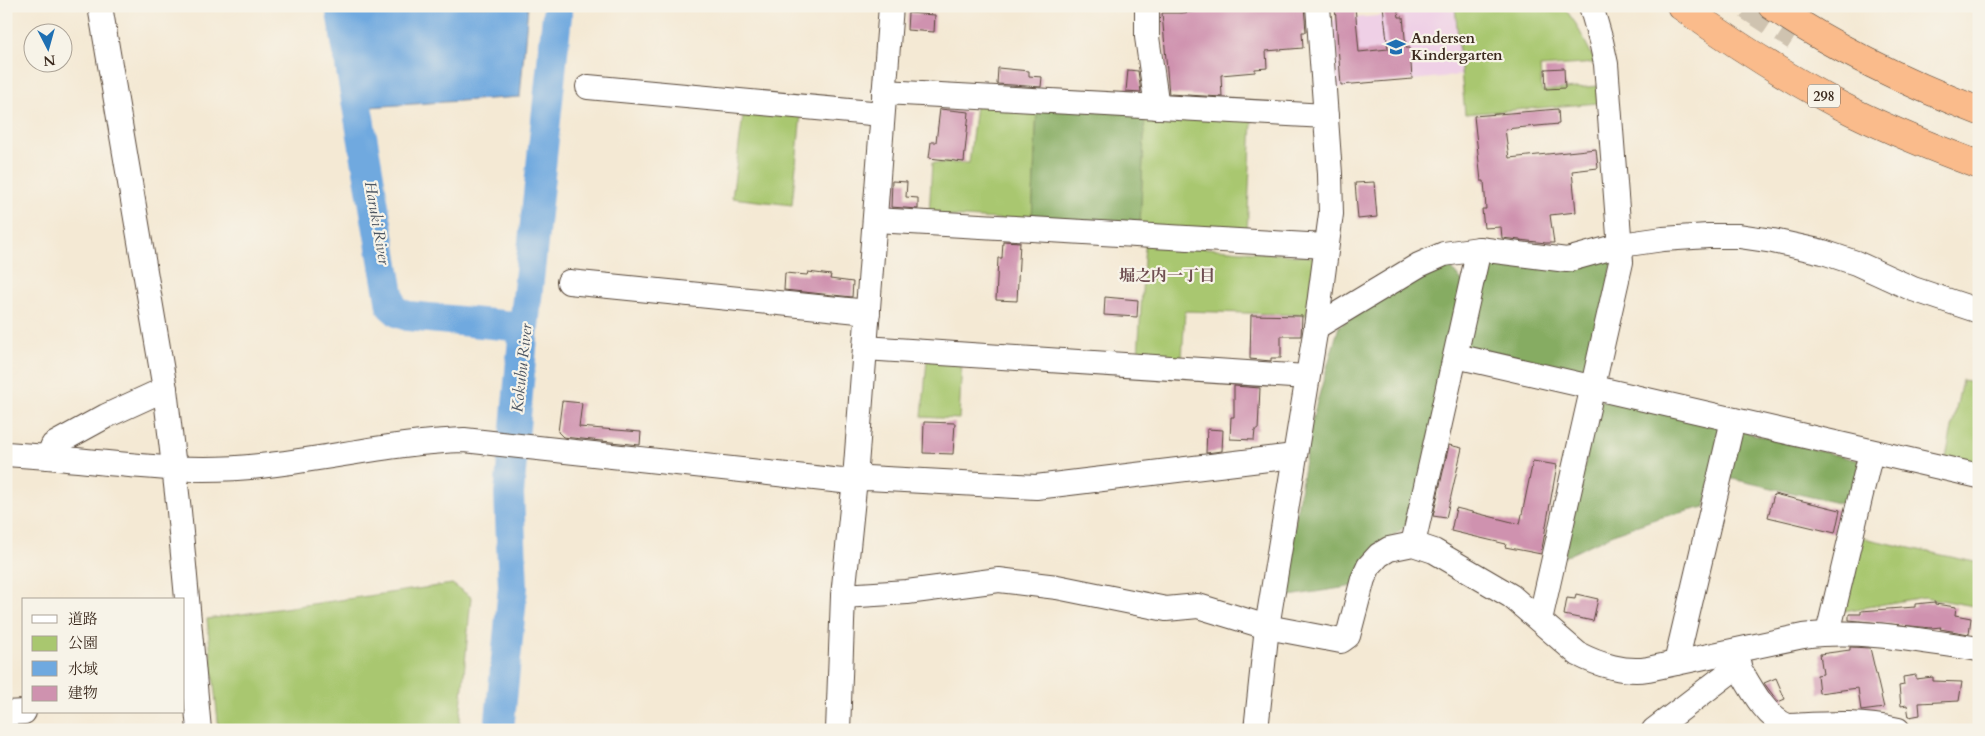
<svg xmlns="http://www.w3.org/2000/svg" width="1985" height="736" font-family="Cardo,'Noto Serif JP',serif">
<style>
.built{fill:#efd0e6}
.green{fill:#a9c76f;stroke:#727846}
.forest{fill:#86ac62;stroke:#606b40}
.water{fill:#6fa9df;stroke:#556a7e}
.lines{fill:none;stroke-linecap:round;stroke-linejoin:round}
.river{stroke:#6fa9df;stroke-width:30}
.building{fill:#cf92af}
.highway-tunnel{stroke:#cfc3b0;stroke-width:28;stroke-dasharray:28 14;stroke-linecap:butt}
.minor-casing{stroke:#574739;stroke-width:26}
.highway-casing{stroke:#574739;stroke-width:29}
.minor{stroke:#fff;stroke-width:24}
.highway{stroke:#fabb8b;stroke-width:28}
.labels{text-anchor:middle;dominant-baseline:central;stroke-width:4.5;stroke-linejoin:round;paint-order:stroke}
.shield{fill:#f7f3e8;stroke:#73665b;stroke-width:1}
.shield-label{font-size:14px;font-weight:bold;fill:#3b2a1e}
.poi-label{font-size:15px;font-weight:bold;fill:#3b2a1e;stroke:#f7f3e8;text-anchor:start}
.water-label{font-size:16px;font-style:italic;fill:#4d5662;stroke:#f7f3e8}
.neighbourhood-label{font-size:16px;font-weight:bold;fill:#6f4e51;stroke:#f7f3e8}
</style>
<rect width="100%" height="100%" fill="#f7f3e8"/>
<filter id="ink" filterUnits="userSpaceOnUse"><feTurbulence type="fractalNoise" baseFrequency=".02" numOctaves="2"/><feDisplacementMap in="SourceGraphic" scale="10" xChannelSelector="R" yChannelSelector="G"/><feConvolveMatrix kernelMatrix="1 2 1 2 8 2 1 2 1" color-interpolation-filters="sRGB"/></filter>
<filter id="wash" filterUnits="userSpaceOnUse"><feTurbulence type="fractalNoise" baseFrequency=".0096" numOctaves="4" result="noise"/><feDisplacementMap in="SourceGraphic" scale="20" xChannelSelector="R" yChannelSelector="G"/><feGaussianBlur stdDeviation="1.12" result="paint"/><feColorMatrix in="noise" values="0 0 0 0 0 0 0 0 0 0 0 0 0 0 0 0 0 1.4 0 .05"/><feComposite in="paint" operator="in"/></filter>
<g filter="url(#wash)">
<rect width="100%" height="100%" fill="#f4e9d4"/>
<polygon class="built" points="1388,6 1455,6 1461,75 1336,88 1332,20 1389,15"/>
<g class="green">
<polygon points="1455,6 1563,6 1576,24 1596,63 1540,67 1542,91 1598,86 1599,103 1465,114"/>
<polygon points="976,105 1037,107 1032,221 929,215 932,163 969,163"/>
<polygon points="744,108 801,114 792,205 732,198"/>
<polygon points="1145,114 1252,120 1247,234 1140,226"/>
<polygon points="1145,243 1315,257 1307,315 1185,311 1182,359 1138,356"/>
<polygon points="927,360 962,361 959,419 922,417"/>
<polygon points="1962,380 1979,383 1979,471 1945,462"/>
<polygon points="1859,537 1979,563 1979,607 1924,597 1839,612"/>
<polygon points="452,584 471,597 459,730 219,730 207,619"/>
</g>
<g class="forest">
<polygon points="1037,107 1145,114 1140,226 1032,221"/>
<polygon points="1491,259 1613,260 1590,377 1466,348 1484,263"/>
<polygon points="1449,265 1464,284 1411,522 1366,557 1354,586 1283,597 1311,423 1339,326 1423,274"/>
<polygon points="1599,400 1722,425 1705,507 1658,518 1618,532 1564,557"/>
<polygon points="1741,431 1860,461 1851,506 1728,478"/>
</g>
<polygon class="water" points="350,6 528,6 520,97 368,107"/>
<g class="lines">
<g class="river">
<polyline points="340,6 391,306 399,313 408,316 524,327"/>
<polyline points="499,730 513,587 509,494 524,327 558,6"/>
</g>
</g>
<g id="blocks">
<g class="building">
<polygon points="1227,6 1304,6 1306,32 1302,32 1303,48 1266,51 1267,68 1255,69 1255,72 1221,75 1222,97 1169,94 1162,13 1182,13 1227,8"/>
<polygon points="1335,6 1355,6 1359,52 1388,49 1383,6 1397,6 1399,17 1403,17 1406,48 1410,48 1412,79 1341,85"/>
<polygon points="908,13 935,15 934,32 907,30"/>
<polygon points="998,68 1029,71 1029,76 1042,77 1041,87 997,84"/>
<polygon points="1564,68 1565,88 1546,89 1545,69"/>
<polygon points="1128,70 1138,71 1141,92 1126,91"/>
<polygon points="940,109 969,112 964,162 929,158 931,142 936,142"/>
<polygon points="1558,109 1559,124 1505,129 1509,158 1596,149 1598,168 1572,171 1576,212 1550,215 1554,243 1546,243 1502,238 1501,227 1484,228 1482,209 1486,209 1484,181 1481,181 1474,116"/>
<polygon points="892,181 907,182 906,197 918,198 918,209 891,207"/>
<polygon points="1374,182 1377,217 1358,219 1355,183"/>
<polygon points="1003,241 1020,242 1017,301 996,300 998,258 1002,258"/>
<polygon points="808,272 831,275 830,279 853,282 852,297 784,290 785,273 807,275"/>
<polygon points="1105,297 1138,300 1137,317 1104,315"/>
<polygon points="1251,315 1302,316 1301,336 1281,336 1281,358 1271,358 1271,361 1250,359"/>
<polygon points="1234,386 1260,388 1258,430 1255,430 1254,440 1230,439 1231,417 1234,417"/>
<polygon points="562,401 582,403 579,427 641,432 640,445 563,437 558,432"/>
<polygon points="924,422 955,423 953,454 923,453"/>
<polygon points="1207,429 1223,430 1222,451 1206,453"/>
<polygon points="1449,445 1462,448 1446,518 1433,516"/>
<polygon points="1533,461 1557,465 1541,554 1505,547 1506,544 1451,531 1456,508 1520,524"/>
<polygon points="1774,494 1840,510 1835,533 1768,517"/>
<polygon points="1576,594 1598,599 1593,621 1564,615 1567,598 1575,599"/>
<polygon points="1935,602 1935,604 1956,607 1955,615 1971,618 1969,634 1940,629 1941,627 1931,628 1849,620 1849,614 1861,614 1861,611 1915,607 1915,604"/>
<polygon points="1850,647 1870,648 1884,708 1861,711 1858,688 1819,693 1817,675 1823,674 1820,654 1850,650"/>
<polygon points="1916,675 1916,679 1933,677 1933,681 1962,682 1959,701 1919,703 1920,715 1909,717 1907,705 1901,706 1899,686 1904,685 1903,677"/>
<polygon points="1776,678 1785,699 1778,702 1764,683"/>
</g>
</g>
</g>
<g filter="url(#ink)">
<use href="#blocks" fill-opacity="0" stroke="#574739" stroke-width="1"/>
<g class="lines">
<polyline class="highway-tunnel" points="1748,6 1795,37"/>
<g class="minor-casing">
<g id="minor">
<polyline points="100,6 165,389 179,511 199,730"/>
<polyline points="1147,6 1147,37 1157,107"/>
<polyline points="588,87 882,114"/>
<polyline points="884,92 1326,116"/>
<polyline points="875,220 1326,246"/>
<polyline points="569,282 868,312"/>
<polyline points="1316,327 1419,265 1444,254 1479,249 1567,260 1621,245 1663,239 1708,236 1739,236 1773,241 1823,252 1856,263 1913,289 1979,311"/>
<polyline points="865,348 1307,377"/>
<polyline points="1456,356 1979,476"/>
<polyline points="6,454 48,457 53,445 106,416 165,389"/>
<path d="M48,457c71,7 142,17 212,9 69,-7 135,-24 204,-26l378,41 25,-3 169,9 258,-31"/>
<polyline points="1413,544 1479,249"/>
<path d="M843,596l64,-4 92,-12 58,7 109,22 32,-3 69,21 74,14 7,-5 15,-57 6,-13 10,-11 10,-6 24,-5 21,7 77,45 67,58c21,11 48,19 70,15l155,-33c58,-8 118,5 176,13"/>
<polyline points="1540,620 1621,262 1606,64 1601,41 1591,6"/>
<polyline points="1828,633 1871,452"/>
<path d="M1730,653c15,22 32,64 58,73 39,-2 72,-5 110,4"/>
<polyline points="1676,663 1733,420"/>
<polyline points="6,713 24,712"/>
<polyline points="838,730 843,596 855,479 891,6"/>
<polyline points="1256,730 1267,627 1316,327 1331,214 1330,174 1318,6"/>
<polyline points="1654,730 1739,665"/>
</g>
</g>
<g class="highway-casing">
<g id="highway">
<path d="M1681,6c55,39 112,76 172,106 41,20 83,37 126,53"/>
<path d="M1772,6c64,43 135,77 207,105"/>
</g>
</g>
<use href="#minor" class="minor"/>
<use href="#highway" class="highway"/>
</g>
</g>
<defs>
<g id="school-bare" transform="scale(1.5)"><path d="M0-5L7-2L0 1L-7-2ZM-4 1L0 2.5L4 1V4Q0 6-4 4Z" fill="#1f6fb2" stroke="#f7f3e8" stroke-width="2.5" paint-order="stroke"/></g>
</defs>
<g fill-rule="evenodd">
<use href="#school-bare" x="1396" y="47"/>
</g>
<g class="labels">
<rect class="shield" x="1808" y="84.5" width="32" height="23" rx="4"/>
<g class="shield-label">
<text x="1824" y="96">298</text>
</g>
<g class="poi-label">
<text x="1411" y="38">Andersen<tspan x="1411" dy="17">Kindergarten</tspan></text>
</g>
<g class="water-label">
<text transform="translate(377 223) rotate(80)">Haruki River</text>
<text transform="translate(522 368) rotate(-84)">Kokubu River</text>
</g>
<g class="neighbourhood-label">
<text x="1167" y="276">堀之内一丁目</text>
</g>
</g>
<rect width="1985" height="736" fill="none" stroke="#f7f3e8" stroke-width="25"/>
<rect x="22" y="598" width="162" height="115" fill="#f7f3e8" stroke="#aca397"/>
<rect x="32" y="615" width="25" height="8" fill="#ffffff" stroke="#aca397"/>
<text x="68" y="624" font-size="15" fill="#3b2a1e">道路</text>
<rect x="32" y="636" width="25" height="15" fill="#a9c76f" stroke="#aca397"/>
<text x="68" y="648" font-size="15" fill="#3b2a1e">公園</text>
<rect x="32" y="661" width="25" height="15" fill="#6fa9df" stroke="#aca397"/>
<text x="68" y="674" font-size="15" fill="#3b2a1e">水域</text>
<rect x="32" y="686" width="25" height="15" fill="#cf92af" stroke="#aca397"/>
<text x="68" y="698" font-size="15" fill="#3b2a1e">建物</text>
<g transform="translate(48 48) rotate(174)"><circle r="24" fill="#f7f3e8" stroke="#aca397"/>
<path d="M0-4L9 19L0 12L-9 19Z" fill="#1f6fb2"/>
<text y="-8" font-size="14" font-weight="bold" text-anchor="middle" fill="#3b2a1e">N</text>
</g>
</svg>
